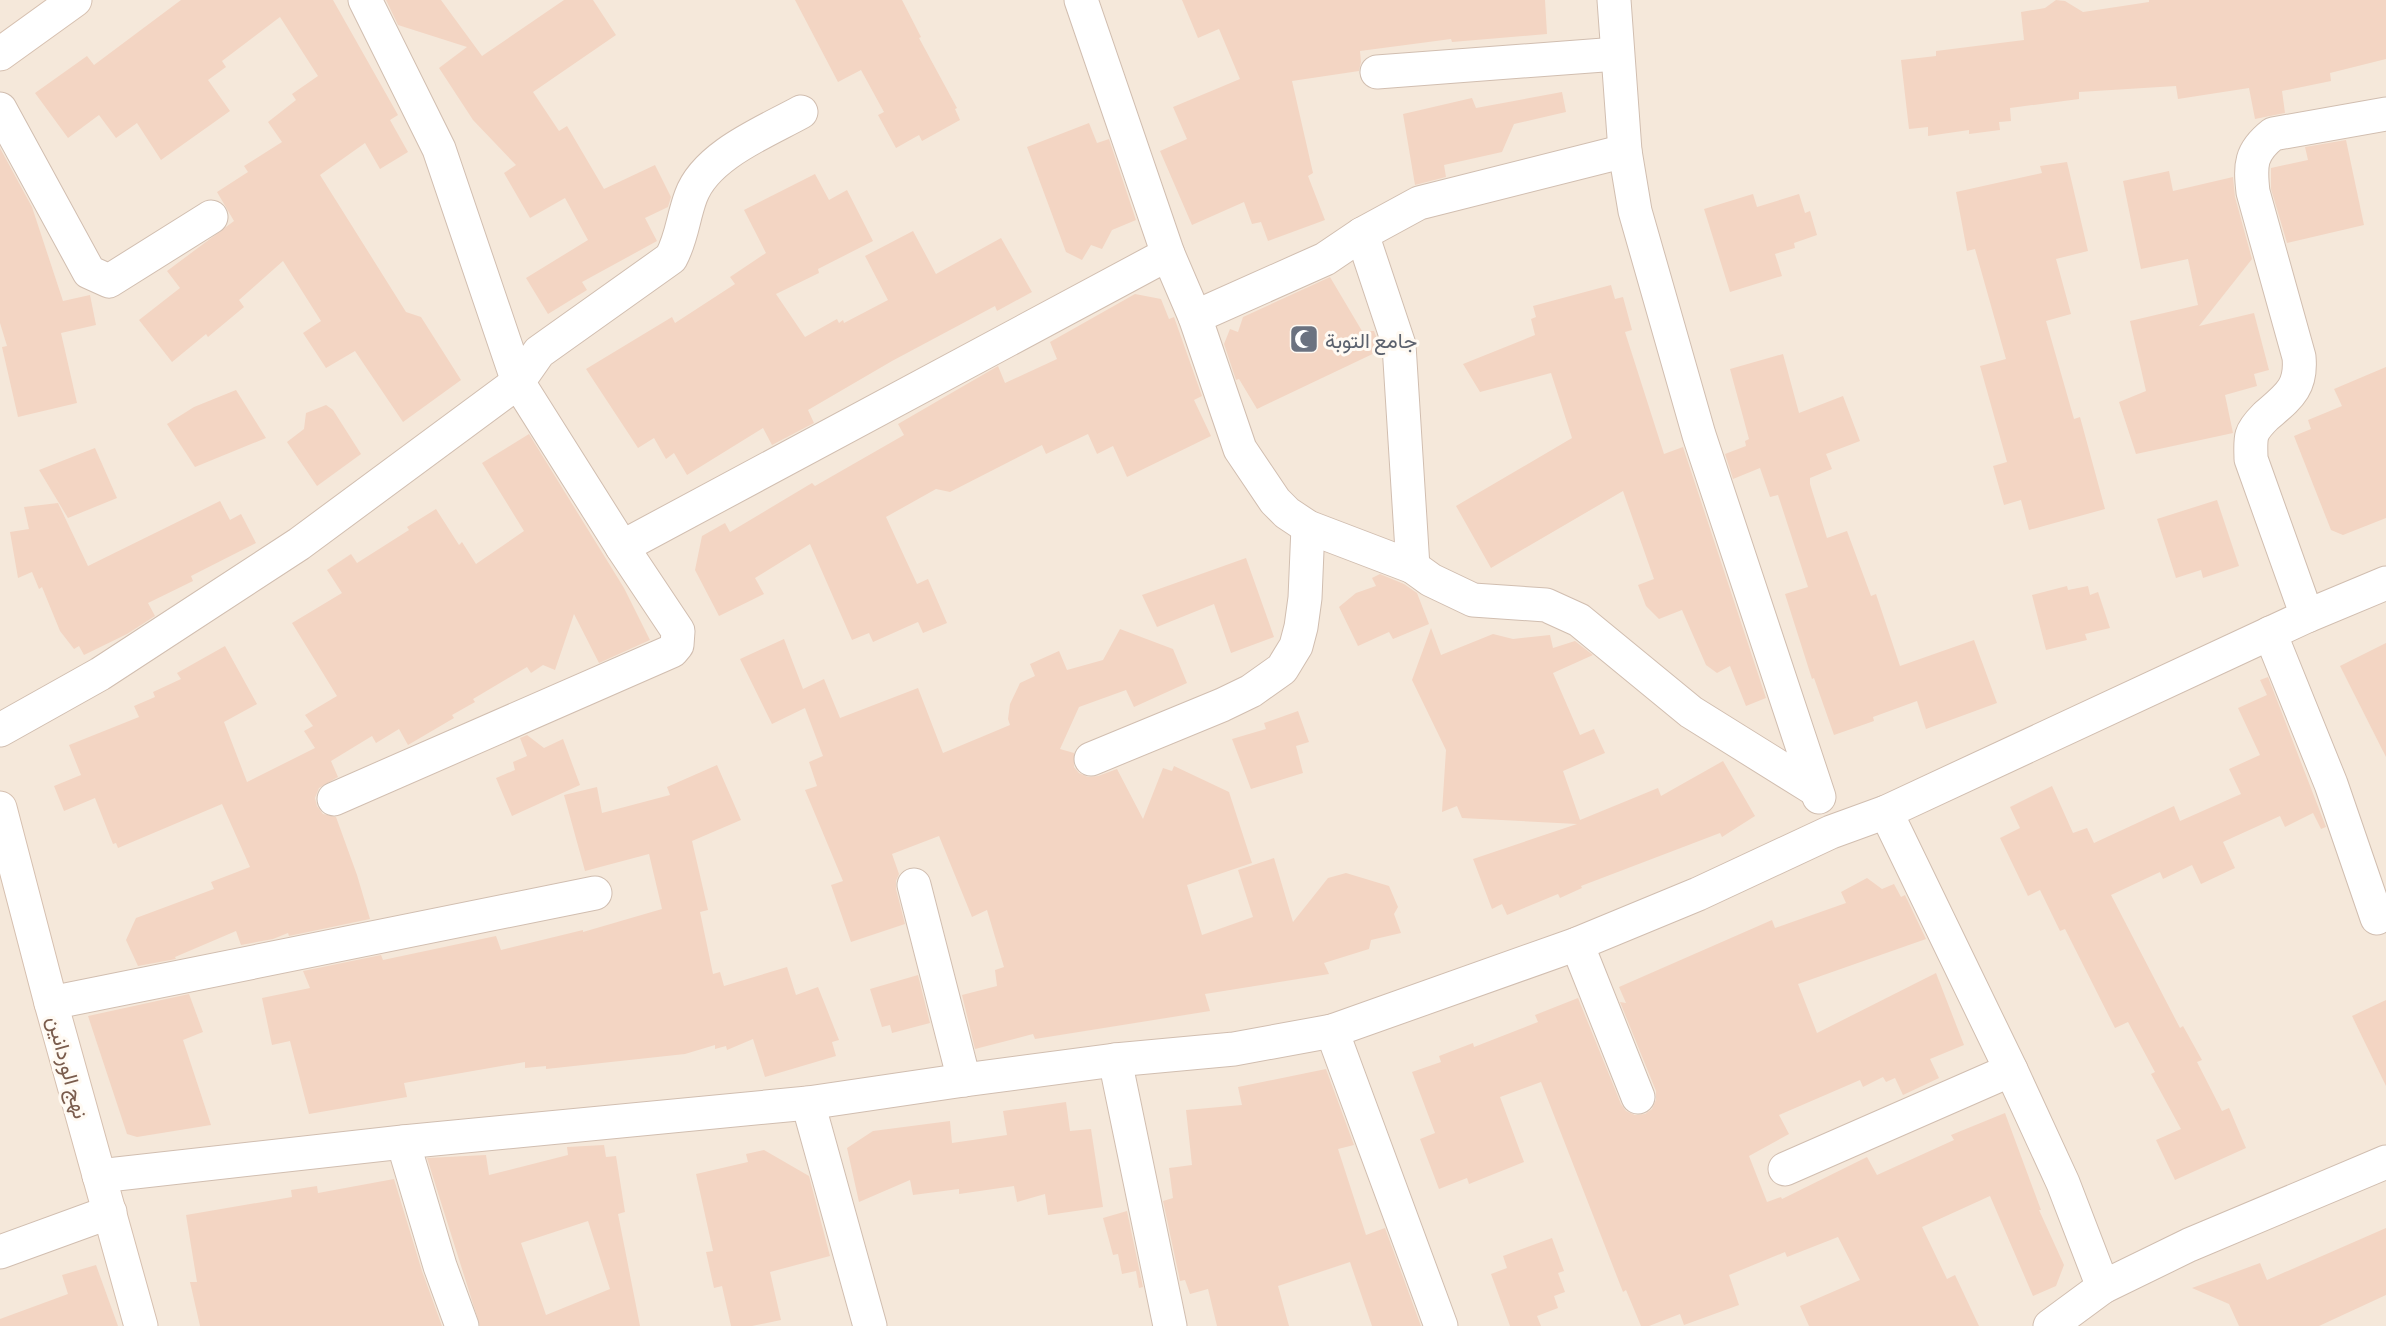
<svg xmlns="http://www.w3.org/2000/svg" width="2386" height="1326" font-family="Commissioner,Vazirmatn,sans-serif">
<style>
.residential{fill:#f5e8da}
.building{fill:#f3d5c3;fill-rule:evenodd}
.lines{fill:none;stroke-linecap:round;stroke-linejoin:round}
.street-casing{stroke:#d1beb0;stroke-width:35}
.secondary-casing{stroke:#d6c0b0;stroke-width:35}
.street{stroke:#fff;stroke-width:33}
.secondary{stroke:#fff;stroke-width:33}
.labels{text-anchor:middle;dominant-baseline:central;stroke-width:6;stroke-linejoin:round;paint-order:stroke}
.worship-label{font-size:21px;fill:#5b616d;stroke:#fffaf3;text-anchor:start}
.street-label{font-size:21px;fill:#7a5c4d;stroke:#fffaf3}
</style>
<rect width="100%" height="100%" fill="#fdf6ec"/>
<rect class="residential" x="0" y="0" width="2386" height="1326"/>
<g class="building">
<polygon points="181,0 333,0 398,115 390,120 408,152 380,169 365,143 320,175 406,312 421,317 461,380 403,422 355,351 326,368 303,333 321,321 283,261 239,300 244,307 208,337 206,334 172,362 139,320 180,288 167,271 234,221 217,192 248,172 244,166 282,142 268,122 296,100 292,94 318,76 280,17 222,61 226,67 208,80 230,111 161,160 137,123 116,138 99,115 68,138 35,93 87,56 94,65"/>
<polygon points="386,0 441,0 482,56 564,0 593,0 616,35 533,92 559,131 567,126 604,189 655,165 671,197 668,207 645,218 657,241 582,282 587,290 548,314 526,278 588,240 565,198 530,218 504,173 516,165 473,120 439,68 467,47 398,25"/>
<polygon points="795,0 902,0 921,37 919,38 957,108 955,109 960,120 922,141 919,135 896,148 878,115 884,112 861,70 838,82"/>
<polygon points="1182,0 1545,0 1547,34 1452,42 1451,39 1360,51 1361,62 1359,71 1292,81 1313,173 1308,176 1325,220 1268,241 1261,222 1252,224 1244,202 1192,225 1160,151 1187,139 1173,107 1240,79 1219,29 1198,38"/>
<polygon points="2056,0 2065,1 2083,12 2149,2 2149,0 2386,0 2386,59 2330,73 2331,81 2282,91 2285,113 2255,119 2249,88 2178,99 2176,86 2079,92 2079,99 2010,108 2011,121 1999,122 2000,130 1969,134 1969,130 1928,136 1928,127 1909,129 1901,60 1936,56 1936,51 2024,40 2021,12 2045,8"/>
<polygon points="1562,92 1566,112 1514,124 1502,152 1444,165 1446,177 1415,185 1403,114 1472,98 1476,108"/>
<polygon points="1089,123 1097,143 1109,139 1136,220 1112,230 1102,249 1091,245 1082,260 1066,252 1027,147"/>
<polygon points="2346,140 2364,225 2287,243 2271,189 2271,168 2308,160 2305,147"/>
<polygon points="0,148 32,207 63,301 90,295 96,325 61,333 77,403 18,417 2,347 7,346 0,323"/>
<polygon points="2067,162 2088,251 2056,259 2071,314 2046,321 2074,419 2080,417 2105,509 2029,530 2021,500 2004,505 1993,466 2007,462 1980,366 2006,359 1975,249 1967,251 1956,192 2042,173 2040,166"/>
<polygon points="2169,171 2173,191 2233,177 2235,197 2252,259 2199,326 2254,313 2269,370 2254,374 2257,386 2225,395 2233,433 2136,454 2119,402 2146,391 2130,321 2198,305 2188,259 2141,269 2123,181"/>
<polygon points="815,174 829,200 847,190 873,241 818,269 819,273 776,294 805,337 837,319 839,323 843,320 844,323 888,300 865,256 913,231 936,274 1001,238 1032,292 997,311 995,306 892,361 808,410 814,423 772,445 763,428 687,475 674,453 666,459 654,438 638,448 586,369 672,317 675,323 735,284 730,277 766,253 744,210"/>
<polygon points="1753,194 1757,207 1799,194 1805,213 1810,211 1817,235 1794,243 1795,248 1775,254 1782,276 1730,292 1704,209"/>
<polygon points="1330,277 1362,331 1374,331 1381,350 1257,409 1239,379 1236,380 1224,344 1230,329 1238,332 1243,317"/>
<polygon points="1611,285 1615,299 1623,297 1632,330 1625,332 1664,454 1683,447 1766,698 1746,706 1730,666 1717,673 1706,665 1682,610 1659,619 1646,606 1638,585 1654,579 1623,491 1491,568 1456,506 1572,438 1551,373 1480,392 1463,364 1535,335 1531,319 1536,317 1533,306"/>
<polygon points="1135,294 1161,299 1169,319 1174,317 1202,396 1194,400 1211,436 1127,477 1113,446 1097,454 1088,434 1046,454 1042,445 950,492 936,489 886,517 917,584 928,579 947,623 923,633 918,622 873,642 869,633 852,640 810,544 755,578 764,594 719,616 695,570 702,536 725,523 730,532 812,483 815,486 904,435 898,424 998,366 1005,383 1057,359 1050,342"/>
<polygon points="1783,354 1799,413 1843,396 1860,441 1826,454 1832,469 1810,478 1810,484 1827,538 1847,531 1871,596 1876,594 1900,666 1974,640 1997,703 1926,729 1917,701 1873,717 1874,721 1834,735 1814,678 1812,679 1785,594 1808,587 1778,495 1770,497 1760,468 1733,479 1725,454 1746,446 1745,441 1749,439 1730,369"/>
<polygon points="2386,367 2386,518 2343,535 2331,530 2294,436 2311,429 2308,420 2342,406 2334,389"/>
<polygon points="236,390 266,438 195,467 167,424 194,407"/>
<polygon points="326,405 333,410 361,454 317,486 287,442 304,429 306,413"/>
<polygon points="529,434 624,588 650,640 599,663 574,614 555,670 543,665 531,673 527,667 473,699 475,702 452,715 454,718 408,745 399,729 376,743 372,736 331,761 338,777 319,788 315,798 317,806 323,814 336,817 357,875 370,919 289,936 288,933 273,939 241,945 236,931 175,957 176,959 138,966 126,940 136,918 214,889 211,882 250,867 222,804 118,848 116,843 113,844 95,798 64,811 54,786 81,775 69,745 139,717 134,706 155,697 153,692 181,679 177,673 225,646 257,704 224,722 247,782 315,748 304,731 313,726 305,715 337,696 292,623 342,593 327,570 351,554 357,563 409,530 407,527 436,509 459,545 462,542 476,564 524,531 482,463"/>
<polygon points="95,448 117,498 68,518 39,470"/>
<polygon points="2217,500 2239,566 2203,578 2201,570 2176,578 2157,519"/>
<polygon points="220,501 230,520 241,514 256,543 191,576 193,581 148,603 155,616 127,634 84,655 79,646 74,649 60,631 42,587 39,589 32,572 18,578 10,532 29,529 24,507 58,503 88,566"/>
<polygon points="1246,558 1274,637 1231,653 1214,604 1157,627 1142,595"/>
<polygon points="1380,574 1404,584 1417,593 1429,624 1393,639 1389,632 1358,646 1339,607 1356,593 1376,586 1372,578"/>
<polygon points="2067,586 2068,590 2088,586 2090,595 2098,592 2110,628 2085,634 2087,640 2046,650 2032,595"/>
<polygon points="1431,628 1441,655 1493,634 1513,639 1550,635 1553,648 1575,641 1593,655 1553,673 1580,735 1594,729 1605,753 1563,771 1580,820 1658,788 1661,796 1723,761 1755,816 1722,837 1720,833 1581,886 1582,888 1560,898 1558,894 1507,915 1502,904 1492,909 1473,859 1577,824 1462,818 1457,806 1442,812 1446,750 1412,680"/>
<polygon points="1120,629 1173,649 1187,683 1134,707 1126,690 1079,707 1060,749 1074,753 1074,767 1079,773 1088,777 1098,776 1117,769 1143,819 1163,768 1172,771 1174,766 1229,792 1252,863 1187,885 1202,935 1253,917 1238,870 1274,858 1293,922 1328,878 1346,873 1389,886 1398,907 1394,914 1401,933 1371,940 1369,949 1324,963 1329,974 1205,994 1210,1011 1035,1039 1033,1034 975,1049 962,995 997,986 995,970 1004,967 987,910 972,917 939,836 892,854 899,874 896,881 896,889 905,924 851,942 831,885 843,881 805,790 817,786 809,762 823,756 805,708 772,724 740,659 784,639 803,689 824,679 840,718 918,688 943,753 1010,725 1008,719 1010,704 1020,683 1035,676 1030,664 1059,651 1067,670 1103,660"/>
<polygon points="2386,643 2386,757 2340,666"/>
<polygon points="2268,677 2326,827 2321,829 2313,813 2285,827 2280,816 2223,842 2235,868 2201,884 2192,865 2163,879 2160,872 2111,895 2180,1028 2183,1026 2202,1060 2197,1062 2222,1111 2229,1108 2246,1148 2175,1180 2156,1140 2181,1129 2151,1074 2155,1072 2128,1022 2115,1028 2065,929 2060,931 2040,890 2028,896 2000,838 2020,828 2010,807 2052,786 2073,833 2087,828 2094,843 2174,806 2180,821 2241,794 2229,769 2260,755 2238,708 2267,695 2260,680"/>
<polygon points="1298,711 1309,742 1296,746 1303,773 1251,789 1232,739 1266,729 1264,723"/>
<polygon points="527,735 544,748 563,739 580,785 512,816 496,778 515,770 513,762 527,756 520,738"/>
<polygon points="717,765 741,820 692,841 708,910 700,912 713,974 720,972 724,986 787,967 796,995 818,987 839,1040 832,1042 836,1056 765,1077 753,1039 727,1050 726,1046 715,1049 715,1045 685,1054 546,1069 546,1066 525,1068 525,1062 404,1083 407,1097 309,1114 290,1041 272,1045 262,998 310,988 303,971 381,955 383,960 496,936 501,950 583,930 583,932 662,909 649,854 585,871 564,795 597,787 602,813 670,795 667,787"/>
<polygon points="1867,878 1882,889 1894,884 1901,897 1905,895 1926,939 1798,984 1817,1033 1936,973 1964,1045 1930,1059 1939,1078 1903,1095 1895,1078 1886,1082 1883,1077 1863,1087 1860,1080 1779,1115 1789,1134 1749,1156 1767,1202 1781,1197 1782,1199 1867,1157 1877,1175 1954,1140 1951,1135 2005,1113 2041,1210 2039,1210 2064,1265 2056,1286 2033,1296 1990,1196 1922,1227 1947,1279 1955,1275 1979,1326 1809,1326 1800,1306 1860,1280 1838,1237 1787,1257 1785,1252 1729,1275 1739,1305 1684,1325 1680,1314 1649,1326 1641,1326 1626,1290 1623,1292 1541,1082 1500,1097 1524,1162 1469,1184 1467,1178 1439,1189 1420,1139 1435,1133 1412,1072 1441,1062 1439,1056 1473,1043 1474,1047 1538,1022 1535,1015 1578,998 1621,1104 1626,1111 1635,1115 1645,1114 1652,1109 1656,1100 1656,1091 1620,1002 1626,1003 1619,987 1772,920 1775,928 1846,903 1841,892"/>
<polygon points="918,975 930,1023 892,1033 890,1025 882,1027 870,989"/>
<polygon points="189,994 203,1032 183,1040 211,1125 137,1137 127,1134 88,1016"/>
<polygon points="2386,1000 2386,1086 2352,1016"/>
<polygon points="1326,1069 1354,1145 1338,1149 1366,1235 1385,1228 1421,1326 1372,1326 1350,1262 1278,1286 1289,1326 1217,1326 1208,1289 1190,1294 1185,1280 1180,1281 1163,1201 1173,1198 1169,1168 1192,1165 1186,1110 1242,1105 1238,1087"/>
<polygon points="1066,1102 1070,1131 1091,1129 1103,1207 1048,1215 1045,1194 1017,1202 1014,1186 959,1194 959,1189 913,1195 910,1180 859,1202 847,1148 873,1131 950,1121 952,1143 1007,1135 1003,1111"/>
<path d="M604,1145l2,12 10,-1 9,56 -7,2 22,112h-160l-53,-168 59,-3 3,20 79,-20 -1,-8zM588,1221l22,68 -64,26 -25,-72z"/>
<polygon points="764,1150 809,1176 830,1256 770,1272 781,1320 752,1326 731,1326 722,1286 714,1288 706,1252 713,1251 696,1174 748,1162 746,1154"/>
<polygon points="394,1179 422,1271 442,1326 200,1326 190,1282 197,1282 186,1215 292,1197 291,1190 317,1186 318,1193"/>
<polygon points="1127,1211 1143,1287 1139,1288 1136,1271 1122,1274 1118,1254 1113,1255 1103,1218"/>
<polygon points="2386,1228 2386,1295 2319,1326 2239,1326 2229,1304 2192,1288 2260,1263 2267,1280"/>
<polygon points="1552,1238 1564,1271 1558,1273 1565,1292 1554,1296 1558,1308 1537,1316 1541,1326 1510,1326 1491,1274 1507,1268 1503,1256"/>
<polygon points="96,1265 118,1326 0,1326 0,1319 68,1294 62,1275"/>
</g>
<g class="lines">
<g class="street-casing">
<g id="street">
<polyline points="365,0 439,149 518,382"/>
<polyline points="1081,0 1168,254"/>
<polyline points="1614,0 1625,151 1635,211 1699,435 1819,797"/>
<polyline points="1377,72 1617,54"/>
<polyline points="0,109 89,272 109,281 211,217"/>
<polyline points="1362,234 1399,345 1413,567"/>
<polyline points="1195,317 1325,259 1362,234 1419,203 1625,151"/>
<path d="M518,382l21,-30 132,-94c11,-20 12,-41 20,-62 15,-41 74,-64 110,-84"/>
<path d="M2307,616l-56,-157c0,-7 -1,-17 1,-24 2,-7 9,-14 14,-19 22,-19 36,-28 33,-59l-46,-165c-3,-27 -3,-40 20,-58l113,-20"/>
<polyline points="2270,633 2331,784 2377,918"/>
<polyline points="0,730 100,674 299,544 518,382 622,547 1168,254 1195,317 1240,449 1275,501 1287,513 1308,527 1413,567 1431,580 1473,600 1546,605 1579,620 1691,712 1816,790"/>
<polyline points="1091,759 1222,705 1251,691 1282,669 1296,646 1301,627 1305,598 1308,527"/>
<polyline points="334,799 672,651 677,645 678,631 622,547"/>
<polyline points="1886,812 2011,1070 2063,1183 2103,1287"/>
<polyline points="914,885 964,1080"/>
<polyline points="1577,944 1638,1097"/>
<polyline points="51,1003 595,893"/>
<polyline points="1332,1031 1441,1326"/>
<polyline points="1115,1060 1170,1326"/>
<polyline points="808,1103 870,1326"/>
<polyline points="403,1142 440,1266 462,1326"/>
<polyline points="1785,1169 2011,1070"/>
<polyline points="99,1176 403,1142 808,1103 964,1080 1115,1060 1234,1049 1332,1031 1577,944 1698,894 1831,832 1886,812 2307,616 2386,583"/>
<polyline points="0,1252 110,1212"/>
<polyline points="2050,1326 2103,1287 2189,1245 2386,1162"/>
</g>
</g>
<g class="secondary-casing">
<g id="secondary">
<polyline points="0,54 75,0"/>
<polyline points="0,808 51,1003 141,1326"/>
</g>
</g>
<use href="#street" class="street"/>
<use href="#secondary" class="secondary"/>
</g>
<defs>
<g id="mosque-square" transform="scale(1.5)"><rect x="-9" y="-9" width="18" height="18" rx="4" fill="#6b7280" stroke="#fffaf3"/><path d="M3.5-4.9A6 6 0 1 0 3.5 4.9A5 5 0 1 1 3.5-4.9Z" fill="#fff"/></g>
</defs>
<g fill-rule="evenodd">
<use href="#mosque-square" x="1304" y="339"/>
</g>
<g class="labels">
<g class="worship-label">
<text x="1325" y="339">جامع التوبة</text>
</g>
<g class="street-label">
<text transform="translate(69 1067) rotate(75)">نهج الوردانين</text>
</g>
</g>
</svg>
